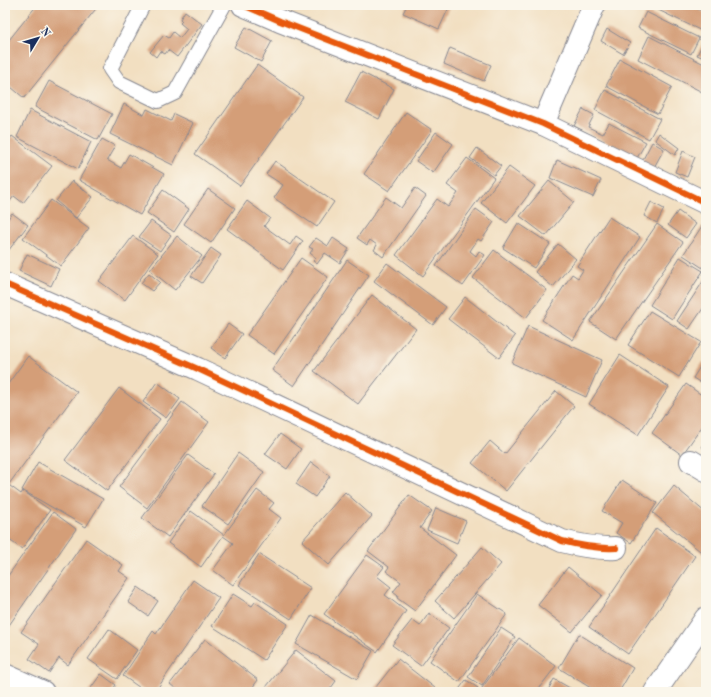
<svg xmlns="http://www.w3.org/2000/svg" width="711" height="697" font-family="'Old Standard TT',serif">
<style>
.building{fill:#d49e78}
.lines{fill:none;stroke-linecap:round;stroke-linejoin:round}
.lane-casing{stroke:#868790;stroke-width:16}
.street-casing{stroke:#868790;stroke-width:24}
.lane{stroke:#fff;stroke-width:14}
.street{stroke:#fff;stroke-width:22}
.cycleway-casing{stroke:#fbf7ec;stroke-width:8}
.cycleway{stroke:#e8590c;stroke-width:6}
</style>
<rect width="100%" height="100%" fill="#fbf7ec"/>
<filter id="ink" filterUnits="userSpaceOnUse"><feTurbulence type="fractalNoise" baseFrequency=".025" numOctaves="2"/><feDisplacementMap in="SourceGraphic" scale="8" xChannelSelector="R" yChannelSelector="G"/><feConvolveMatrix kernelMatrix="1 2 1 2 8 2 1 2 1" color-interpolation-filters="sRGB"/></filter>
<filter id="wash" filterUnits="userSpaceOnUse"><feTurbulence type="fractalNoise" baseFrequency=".012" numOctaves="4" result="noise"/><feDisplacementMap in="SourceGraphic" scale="16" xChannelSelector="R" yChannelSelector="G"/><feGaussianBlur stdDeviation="0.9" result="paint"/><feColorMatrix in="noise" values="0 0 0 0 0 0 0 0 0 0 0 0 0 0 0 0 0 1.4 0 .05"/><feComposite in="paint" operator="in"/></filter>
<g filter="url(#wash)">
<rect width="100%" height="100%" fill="#f2dfc1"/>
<g id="blocks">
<g class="building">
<polygon points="37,5 99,5 24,98 5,82 5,45"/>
<polygon points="407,5 450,5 439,29 403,13"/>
<polygon points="650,5 690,5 706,13 706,33 650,6"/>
<polygon points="185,11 202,24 177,57 168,50 165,54 160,51 156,57 150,52 164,35 169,38 173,32 180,38 187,29 180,23 182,21 180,19"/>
<polygon points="646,12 699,38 691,54 638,28"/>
<polygon points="246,27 272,41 261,62 234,47"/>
<polygon points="607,29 630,43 623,54 601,41"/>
<polygon points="649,36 706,65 706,94 638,59"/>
<polygon points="704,41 706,42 706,59 697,55"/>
<polygon points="450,48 491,65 484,81 444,64"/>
<polygon points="620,59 672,87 658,114 606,86"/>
<polygon points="257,65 303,97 240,186 195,154"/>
<polygon points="361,72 394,89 379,119 345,102"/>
<polygon points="49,81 112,114 98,140 35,107"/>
<polygon points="605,90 660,119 649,139 595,110"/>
<polygon points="124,104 144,115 147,109 171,121 174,114 193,123 173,165 110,134"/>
<polygon points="583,109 594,115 588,127 603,134 609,123 646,142 637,158 574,126"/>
<polygon points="30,110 91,142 78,169 17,137"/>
<polygon points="406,112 432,130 389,191 364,174"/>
<polygon points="436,132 453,144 433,173 416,161"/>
<polygon points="659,133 679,148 675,155 655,140"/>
<polygon points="12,136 52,166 23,203 14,196 5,208 5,145"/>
<polygon points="102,139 115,146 107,160 121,168 129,154 164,174 140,215 79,180"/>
<polygon points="652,142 664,149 652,171 640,165"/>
<polygon points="477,148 501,166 494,175 470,158"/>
<polygon points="683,151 695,157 687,177 675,172"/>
<polygon points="467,158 494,178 423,276 396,255 437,199 448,207 458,193 447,185"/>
<polygon points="557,160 601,180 593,197 550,178"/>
<polygon points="275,161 334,202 317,227 274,198 283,185 266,174"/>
<polygon points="509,167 535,186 507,223 481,203"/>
<polygon points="72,181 93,197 76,218 56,201"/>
<polygon points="549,181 574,202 546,236 520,216"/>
<polygon points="415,188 426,196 383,257 374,250 377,245 370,240 367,245 357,238 386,197 401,208"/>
<polygon points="208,189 235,208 211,243 184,224"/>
<polygon points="163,190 189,209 174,232 147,213"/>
<polygon points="51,200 89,228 61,266 23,238"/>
<polygon points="247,201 270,218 264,226 290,245 296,236 303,241 283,270 227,229"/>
<polygon points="651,202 664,209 657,223 644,216"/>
<polygon points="476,209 494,222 481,241 478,239 470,251 476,256 479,251 485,255 463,286 436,266"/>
<polygon points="678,211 696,224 686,238 668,225"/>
<polygon points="12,213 28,225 5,255 5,223"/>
<polygon points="609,217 640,237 573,340 542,320 572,274 578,278 583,270 577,266"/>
<polygon points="151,221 171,235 160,251 139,237"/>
<polygon points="518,223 550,244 534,268 503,248"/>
<polygon points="657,224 683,242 616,339 590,322"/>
<polygon points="702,226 706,229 706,244 703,248 706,250 706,270 683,255"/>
<polygon points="133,236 158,254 125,300 99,281"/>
<polygon points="177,236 202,256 175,290 150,270"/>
<polygon points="316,238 328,246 333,238 349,249 340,263 325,253 317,264 313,261 316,258 310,253 313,249 309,247"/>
<polygon points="558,244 576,259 553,287 535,272"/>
<polygon points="211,248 221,255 202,283 191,276"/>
<polygon points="494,250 547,290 526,318 473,278"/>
<polygon points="27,254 59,269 51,286 19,271"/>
<polygon points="680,257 703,271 672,319 650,305"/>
<polygon points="301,258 328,277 274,354 247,335"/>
<polygon points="347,260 369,275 294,386 272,370"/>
<polygon points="387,263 446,307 433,325 374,281"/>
<polygon points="149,273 160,282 152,291 141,283"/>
<polygon points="706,277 706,304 689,329 677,321"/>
<polygon points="372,295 416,329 358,404 314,371"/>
<polygon points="465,297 515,336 499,358 448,319"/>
<polygon points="650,311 701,342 679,377 628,345"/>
<polygon points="228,324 242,334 225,358 211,348"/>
<polygon points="528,326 602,360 586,397 512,363"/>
<polygon points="620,355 669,387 638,435 589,404"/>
<polygon points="28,356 77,392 9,484 5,481 5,388"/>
<polygon points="703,362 706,363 706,386 693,378"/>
<polygon points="157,382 180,399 166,418 143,402"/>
<polygon points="686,384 706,398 706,421 682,455 652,433"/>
<polygon points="119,388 160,419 107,491 65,460"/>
<polygon points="556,391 574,406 506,491 472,463 490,441 505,454"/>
<polygon points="182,402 209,422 147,508 119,487"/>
<polygon points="280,434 301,449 287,469 265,454"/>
<polygon points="706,442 706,450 702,447"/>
<polygon points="238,453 264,472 228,524 202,506"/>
<polygon points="188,455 214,474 168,537 142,518"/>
<polygon points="38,462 103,499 86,527 22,490"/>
<polygon points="311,462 330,476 315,497 296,484"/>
<polygon points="622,480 657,503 631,543 616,533 622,523 602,511"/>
<polygon points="6,483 21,494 23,491 50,510 22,549 5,537"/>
<polygon points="674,486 706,513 706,553 705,555 653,513"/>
<polygon points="257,490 274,503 269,509 281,518 233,585 213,570 233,543 223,536 201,567 168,543 191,511 224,535"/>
<polygon points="345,492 372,516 329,565 302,541"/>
<polygon points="409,495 432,511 420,528 456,555 415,611 397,598 398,596 393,592 401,582 386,571 389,567 368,551"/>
<polygon points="436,508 466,521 457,543 427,530"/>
<polygon points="53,512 76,529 5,631 5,580"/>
<polygon points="656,528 695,556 628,654 589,627"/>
<polygon points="86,539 123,565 119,571 129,578 68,665 59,658 49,673 29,659 39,644 21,632"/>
<polygon points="482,547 501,564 454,618 435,601"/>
<polygon points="259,554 311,588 291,619 239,585"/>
<polygon points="367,555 384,567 377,576 391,587 385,595 406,611 377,652 324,614"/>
<polygon points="568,567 602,595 572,632 538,605"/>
<polygon points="193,580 219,598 155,692 146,692 123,676 153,631 156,634"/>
<polygon points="138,587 158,601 148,616 128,602"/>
<polygon points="233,594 252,606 255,602 288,624 264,660 212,626"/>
<polygon points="477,594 507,614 459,682 430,661"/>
<polygon points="429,613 449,628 421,666 392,645 412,620 420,626"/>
<polygon points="312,615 373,651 357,679 296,644"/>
<polygon points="501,628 515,637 482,686 468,677"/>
<polygon points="109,629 137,650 117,679 88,659"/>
<polygon points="579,634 633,668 619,692 597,692 559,668"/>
<polygon points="519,638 556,666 536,692 479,692"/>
<polygon points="205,639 258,680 249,692 180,692 170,684"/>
<polygon points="296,650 336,681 328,692 262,692"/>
<polygon points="398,659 435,688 432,692 372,692"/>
<polygon points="101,674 116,685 111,692 88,692"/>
<polygon points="554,679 577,692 547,692"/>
<polygon points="466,680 478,688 475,692 457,692"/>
</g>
</g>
</g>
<g filter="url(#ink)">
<use href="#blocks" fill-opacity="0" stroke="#868790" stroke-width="1"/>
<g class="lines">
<g class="lane-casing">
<polyline id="lane" points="143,5 110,69 119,82 158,101 175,93 224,5"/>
</g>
<g class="street-casing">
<g id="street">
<polyline points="243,5 280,21 543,124 706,203"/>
<polyline points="543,124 594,5"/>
<path d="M5,284l193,85 364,172c19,5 35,8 54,7"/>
<polyline points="691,461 706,470"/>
<polyline points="5,675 43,692"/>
<polyline points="655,692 706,618"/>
</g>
</g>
<use href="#lane" class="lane"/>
<use href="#street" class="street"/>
<g class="cycleway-casing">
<g id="cycleway">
<polyline points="243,5 280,21 543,124 706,203"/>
<path d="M5,284l193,85 364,172c19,5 35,8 54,7"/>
</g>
</g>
<use href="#cycleway" class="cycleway"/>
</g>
</g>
<rect width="711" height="697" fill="none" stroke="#fbf7ec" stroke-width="20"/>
<g transform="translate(38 38) rotate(52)" stroke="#fbf7ec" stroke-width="3" paint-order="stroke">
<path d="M0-3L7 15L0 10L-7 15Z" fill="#1b2f5e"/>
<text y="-6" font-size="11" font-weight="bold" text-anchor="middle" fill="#1b2f5e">N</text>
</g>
</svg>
